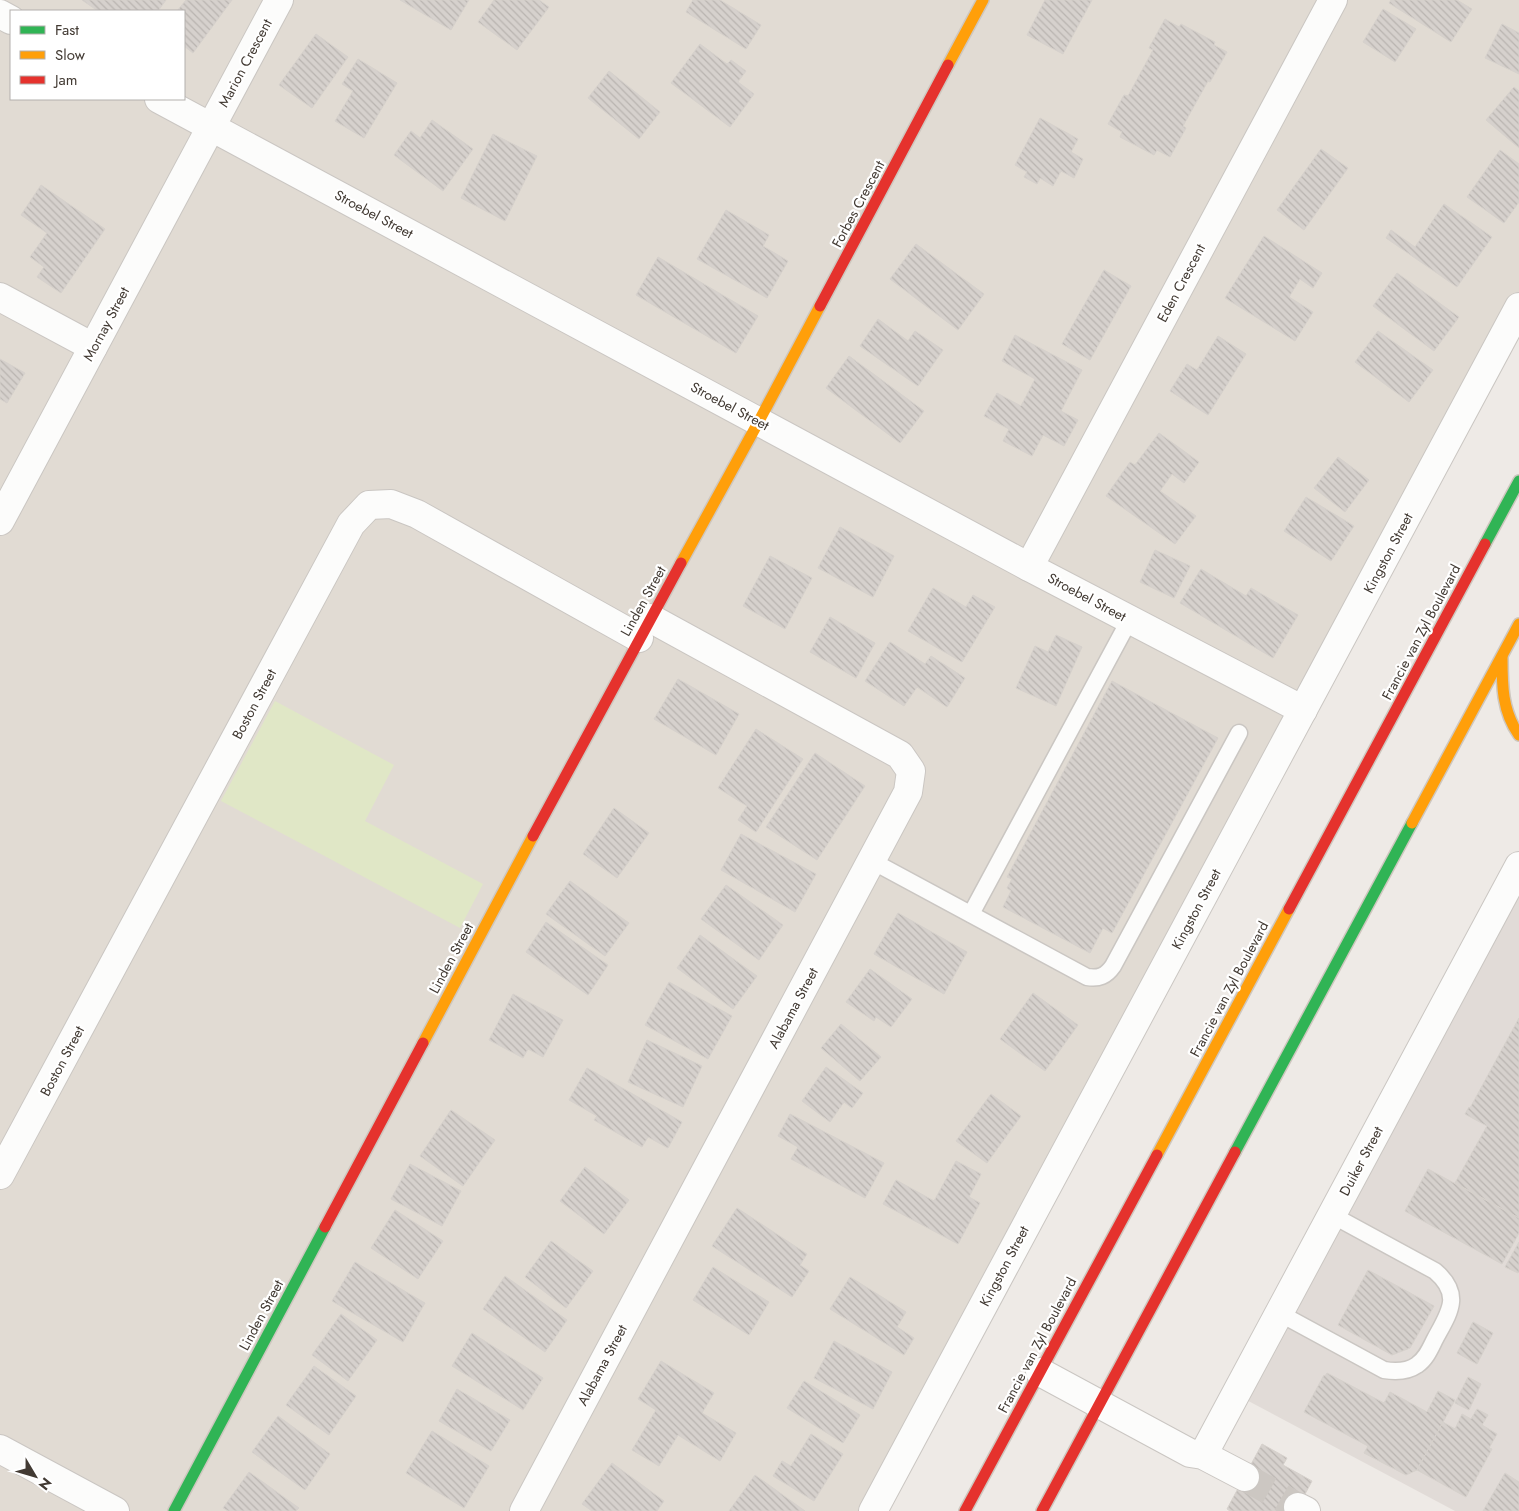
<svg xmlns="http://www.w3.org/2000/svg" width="1519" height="1511" font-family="Jost,sans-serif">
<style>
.residential{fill:#e1dbd3;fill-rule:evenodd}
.industrial{fill:#e1dbd7}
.green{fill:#e0e7c6}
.building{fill:url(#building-back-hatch);stroke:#d6d1cc}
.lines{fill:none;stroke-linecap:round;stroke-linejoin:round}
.street-tunnel{stroke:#ccc7c2;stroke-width:28;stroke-dasharray:28 14;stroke-linecap:butt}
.lane-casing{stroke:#cac6c2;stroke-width:19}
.street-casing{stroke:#cac6c2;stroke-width:30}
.fast-casing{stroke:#cec7bf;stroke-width:14}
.slow-casing{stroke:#cec7bf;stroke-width:14}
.jam-casing{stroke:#cec7bf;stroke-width:14}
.lane{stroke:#fcfcfb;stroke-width:16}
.street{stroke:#fcfcfb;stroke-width:28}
.fast{stroke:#30b455;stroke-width:11}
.slow{stroke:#ff9f0a;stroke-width:11}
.jam{stroke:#e5322d;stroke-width:11}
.labels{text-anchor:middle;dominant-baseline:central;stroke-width:4.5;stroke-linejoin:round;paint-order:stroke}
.street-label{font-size:14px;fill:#423a33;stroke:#fff}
</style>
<defs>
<pattern id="building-back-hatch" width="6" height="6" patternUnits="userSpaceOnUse" patternTransform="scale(1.25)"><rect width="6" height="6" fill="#d6d1cd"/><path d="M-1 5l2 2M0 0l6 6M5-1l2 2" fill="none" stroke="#b9b4b0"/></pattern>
</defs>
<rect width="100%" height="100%" fill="#eeeae6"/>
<path class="residential" d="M0,0h1519v309l-645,1202h-874zM11,11h173v88h-173z"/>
<polygon class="industrial" points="1519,868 1519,1511 1455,1511 1237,1395"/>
<polygon class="green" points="275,701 394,765 365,821 483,884 460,928 221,801"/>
<g class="building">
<polygon points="82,0 166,0 158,11 98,11"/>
<polygon points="186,0 232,0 193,53 184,46 184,11 177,11"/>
<polygon points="400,0 469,0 451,30"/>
<polygon points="494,0 539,0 549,7 517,50 478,22"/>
<polygon points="693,0 720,0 761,25 746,49 686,12"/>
<polygon points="1045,0 1092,0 1063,54 1027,35"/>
<polygon points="1391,0 1457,0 1472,9 1451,42 1389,3"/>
<polygon points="1383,9 1416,29 1395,62 1363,42"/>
<polygon points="1165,19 1179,27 1181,24 1215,42 1214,45 1227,52 1210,82 1208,81 1183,126 1186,128 1170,157 1157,150 1154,155 1120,137 1122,132 1108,124 1124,95 1128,96 1153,50 1149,48"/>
<polygon points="1502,24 1519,33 1519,74 1485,58"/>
<polygon points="316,34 348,57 312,108 279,85"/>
<polygon points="700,44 727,64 731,60 746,71 738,82 754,94 730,127 671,83"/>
<polygon points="358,59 397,83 364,138 335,121 353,91 342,84"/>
<polygon points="609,71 660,112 639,139 588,98"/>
<polygon points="1514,87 1519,91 1519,148 1486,120"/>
<polygon points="1040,118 1078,139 1071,152 1083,159 1074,178 1061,171 1053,186 1040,178 1037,184 1024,177 1027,172 1015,165"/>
<polygon points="432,120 473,149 443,191 394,155 411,131 420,138"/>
<polygon points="493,134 537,156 505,221 461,198"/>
<polygon points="1321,149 1348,168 1304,230 1277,210"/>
<polygon points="1500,150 1519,164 1519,202 1504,223 1467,197"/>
<polygon points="41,185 105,229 61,293 37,277 44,267 30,257 47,233 21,215"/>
<polygon points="1444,204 1492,237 1457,287 1386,238 1391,230 1415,247"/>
<polygon points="726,210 769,235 763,246 788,261 767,298 697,259"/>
<polygon points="1264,236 1322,273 1313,288 1300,279 1289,297 1313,312 1295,341 1225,298"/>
<polygon points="916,244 984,294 958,330 890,279"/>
<polygon points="658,257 758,316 736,353 636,295"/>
<polygon points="1104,270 1131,286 1090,360 1062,344"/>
<polygon points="1397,273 1459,317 1434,351 1373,306"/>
<polygon points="878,319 908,341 915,331 943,350 918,386 860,346"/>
<polygon points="1378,331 1433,370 1409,402 1355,362"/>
<polygon points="1015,335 1082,370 1061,411 1078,420 1064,446 1043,435 1032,456 1003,441 1009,429 984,416 997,393 1021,406 1035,379 1002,361"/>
<polygon points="1218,336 1246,354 1208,415 1170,391 1187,364 1197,370"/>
<polygon points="849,356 924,411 900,443 826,388"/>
<polygon points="0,359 25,373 7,403 0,399"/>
<polygon points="1159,433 1199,462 1184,483 1172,474 1160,491 1196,516 1175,544 1106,496 1130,462 1135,465"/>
<polygon points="1338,457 1369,480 1345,512 1314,488"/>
<polygon points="1306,497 1354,526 1331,561 1284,531"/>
<polygon points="840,527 894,556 873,597 818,568"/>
<polygon points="1155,550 1190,566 1174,598 1140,582"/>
<polygon points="770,556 812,578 785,629 743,606"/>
<polygon points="1201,569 1246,596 1251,588 1298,615 1273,658 1180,603"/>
<polygon points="933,588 966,607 973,595 995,607 962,662 908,631"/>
<polygon points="830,617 875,643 856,678 810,652"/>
<polygon points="1056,635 1082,647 1056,706 1016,688 1035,646 1048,652"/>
<polygon points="890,642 925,664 931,656 965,678 947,707 917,687 904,706 865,681"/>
<polygon points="678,679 739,714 716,755 654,719"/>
<polygon points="1112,681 1218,738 1112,933 1103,928 1090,953 1003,907 1011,891 1007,888 1012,879 1007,877"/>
<polygon points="756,729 803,759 756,832 738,820 747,806 718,788"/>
<polygon points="815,753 865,786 817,860 766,827"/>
<polygon points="614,808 649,833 617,878 583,854"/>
<polygon points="741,834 816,874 795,912 721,870"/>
<polygon points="570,881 629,923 605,956 546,914"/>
<polygon points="726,885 783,925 759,960 701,919"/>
<polygon points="898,913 967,952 944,994 874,954"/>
<polygon points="546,922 608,965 588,995 526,952"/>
<polygon points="700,935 757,976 733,1009 677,968"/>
<polygon points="870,969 912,999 891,1027 876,1017 874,1021 846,1002"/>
<polygon points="669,982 732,1016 708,1059 645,1025"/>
<polygon points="1033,993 1078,1025 1045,1071 1000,1039"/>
<polygon points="513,994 563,1020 543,1057 528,1049 523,1058 489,1040"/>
<polygon points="1519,1018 1519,1218 1455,1183 1487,1126 1465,1114 1469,1107 1470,1108"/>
<polygon points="841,1024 881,1057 860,1081 821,1048"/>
<polygon points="647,1040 702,1066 683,1107 628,1082"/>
<polygon points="826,1067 863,1093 852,1108 844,1102 830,1122 802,1101"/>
<polygon points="587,1068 682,1122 668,1148 648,1137 642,1147 594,1120 597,1116 569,1100"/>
<polygon points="991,1094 1021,1116 987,1163 956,1141"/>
<polygon points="451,1110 495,1140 463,1186 420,1156"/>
<polygon points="790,1114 884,1163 865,1198 791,1159 798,1147 778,1136"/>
<polygon points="956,1161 981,1174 969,1197 980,1203 958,1244 883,1204 896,1180 934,1201"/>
<polygon points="410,1164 461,1191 442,1226 391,1199"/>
<polygon points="585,1167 629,1200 604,1234 560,1201"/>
<polygon points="1428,1169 1519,1218 1519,1233 1502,1264 1405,1211"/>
<polygon points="737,1208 807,1254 800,1265 809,1271 792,1297 712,1246"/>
<polygon points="395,1210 443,1241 418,1279 371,1248"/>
<polygon points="551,1241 593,1271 566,1308 525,1277"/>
<polygon points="1519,1242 1519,1272 1518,1273 1505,1267"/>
<polygon points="355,1262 425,1303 403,1342 332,1301"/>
<polygon points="713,1267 769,1302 749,1335 693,1300"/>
<polygon points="1368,1270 1434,1306 1410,1348 1392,1355 1338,1325"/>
<polygon points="505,1276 567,1320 545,1352 483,1309"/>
<polygon points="850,1277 906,1312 897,1327 914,1338 904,1355 830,1309"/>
<polygon points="341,1314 377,1340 348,1381 312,1355"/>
<polygon points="1473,1322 1493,1333 1477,1364 1457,1353"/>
<polygon points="472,1333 543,1378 523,1410 452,1366"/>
<polygon points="834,1341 892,1372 873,1409 814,1378"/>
<polygon points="661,1361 714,1393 702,1413 736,1433 720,1461 678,1435 659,1466 632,1450 656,1410 638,1399"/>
<polygon points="314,1366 356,1396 329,1435 286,1405"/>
<polygon points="1327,1373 1384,1403 1390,1392 1427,1412 1438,1391 1455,1400 1417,1470 1406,1475 1364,1453 1368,1446 1304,1412 1324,1375 1325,1376"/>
<polygon points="1468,1377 1481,1384 1469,1410 1455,1403"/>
<polygon points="804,1381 860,1415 843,1443 787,1408"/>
<polygon points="457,1389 510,1420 491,1451 439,1421"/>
<polygon points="1477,1409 1488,1415 1482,1425 1497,1434 1489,1448 1492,1449 1466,1497 1417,1470 1443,1422 1455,1429 1462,1414 1471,1419"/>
<polygon points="278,1416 330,1454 305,1490 252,1452"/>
<polygon points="432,1431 489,1466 464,1508 406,1473"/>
<polygon points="811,1434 843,1454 814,1501 773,1476 782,1461 791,1466"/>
<polygon points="1262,1444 1287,1458 1283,1465 1312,1481 1296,1511 1230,1511 1227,1509"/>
<polygon points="612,1463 664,1501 657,1511 592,1511 582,1504"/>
<polygon points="249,1472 299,1508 296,1511 228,1511 223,1508"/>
<polygon points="1505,1473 1519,1482 1519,1511 1483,1511"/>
<polygon points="755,1475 805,1511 729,1511"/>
</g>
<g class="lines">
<polyline class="street-tunnel" points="1245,1477 1298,1507"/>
<g class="lane-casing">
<g id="lane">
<path d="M872,861l215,116c12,2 19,-1 26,-11l126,-233"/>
<polyline points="971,914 1130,619"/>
<path d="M1279,1313l105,57c12,2 23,2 33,-5 9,-6 13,-16 18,-26 14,-26 28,-44 0,-68l-103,-56"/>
</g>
</g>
<g class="street-casing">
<g id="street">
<polyline points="0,14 11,20"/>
<polyline points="159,99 1029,567 1303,710"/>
<polyline points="0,297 93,347"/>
<polyline points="0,521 279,0"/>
<polyline points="1029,567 1333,0"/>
<polyline points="0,1175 351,524 369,505 391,504 417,514 639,638"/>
<polyline points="1040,1372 1190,1453 1203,1455 1245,1477"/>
<polyline points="0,1449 115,1511"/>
<polyline points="1203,1455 1519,866"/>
<polyline points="1298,1507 1306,1511"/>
<polyline points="524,1511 908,792 911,771 900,755 650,618"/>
<polyline points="873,1511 1519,307"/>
</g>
</g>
<g class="fast-casing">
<g id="fast">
<polyline points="1485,544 1519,481"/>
<polyline points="1235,1152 1412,823"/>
<polyline points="174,1511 325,1227"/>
</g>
</g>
<g class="slow-casing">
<g id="slow">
<polyline points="948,65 983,0"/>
<polyline points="681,563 759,421 820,306"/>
<path d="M1502,657c0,28 0,54 17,78"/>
<polyline points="1412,823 1519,624"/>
<polyline points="423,1043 533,836"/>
<polyline points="1157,1155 1289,909"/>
</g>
</g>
<g class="jam-casing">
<g id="jam">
<polyline points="820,306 948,65"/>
<polyline points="533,836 681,563"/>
<polyline points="1289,909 1485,544"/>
<polyline points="325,1227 423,1043"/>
<polyline points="965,1511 1157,1155"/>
<polyline points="1042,1511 1235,1152"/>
</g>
</g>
<use href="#lane" class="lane"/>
<use href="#street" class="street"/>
<use href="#fast" class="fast"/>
<use href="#slow" class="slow"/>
<use href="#jam" class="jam"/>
</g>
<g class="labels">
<g class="street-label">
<text transform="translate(245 63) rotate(-62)">Marion Crescent</text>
<text transform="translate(858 204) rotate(-62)">Forbes Crescent</text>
<text transform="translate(374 214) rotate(28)">Stroebel Street</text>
<text transform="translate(1181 283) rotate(-62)">Eden Crescent</text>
<text transform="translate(106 324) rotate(-62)">Mornay Street</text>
<text transform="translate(730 406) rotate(28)">Stroebel Street</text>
<text transform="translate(1388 553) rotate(-62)">Kingston Street</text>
<text transform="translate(1087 597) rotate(28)">Stroebel Street</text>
<text transform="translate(643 601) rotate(-61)">Linden Street</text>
<text transform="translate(1421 632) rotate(-62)">Francie van Zyl Boulevard</text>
<text transform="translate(254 704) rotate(-62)">Boston Street</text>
<text transform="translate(1196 909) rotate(-62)">Kingston Street</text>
<text transform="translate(451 958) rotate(-62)">Linden Street</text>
<text transform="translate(1229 989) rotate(-62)">Francie van Zyl Boulevard</text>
<text transform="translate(793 1008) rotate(-62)">Alabama Street</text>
<text transform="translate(62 1061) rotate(-62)">Boston Street</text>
<text transform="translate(1361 1161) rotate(-62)">Duiker Street</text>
<text transform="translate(1004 1266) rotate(-62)">Kingston Street</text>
<text transform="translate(261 1315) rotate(-62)">Linden Street</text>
<text transform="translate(1037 1345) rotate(-62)">Francie van Zyl Boulevard</text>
<text transform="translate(602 1365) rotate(-62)">Alabama Street</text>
</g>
</g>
<rect x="10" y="10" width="175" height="90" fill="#ffffff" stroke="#b3b0ad"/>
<rect x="20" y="26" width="25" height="8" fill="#30b455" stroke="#b3b0ad"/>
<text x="55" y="35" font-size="15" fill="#423a33">Fast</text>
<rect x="20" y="51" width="25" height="8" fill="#ff9f0a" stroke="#b3b0ad"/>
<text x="55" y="60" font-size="15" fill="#423a33">Slow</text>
<rect x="20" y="76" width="25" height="8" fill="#e5322d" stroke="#b3b0ad"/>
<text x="55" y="85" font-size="15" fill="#423a33">Jam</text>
<g transform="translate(35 1476) rotate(128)" stroke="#ffffff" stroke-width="4" paint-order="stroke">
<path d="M0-4L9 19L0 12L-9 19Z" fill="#423a33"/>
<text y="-8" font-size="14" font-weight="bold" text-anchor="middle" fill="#423a33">N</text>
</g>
</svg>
